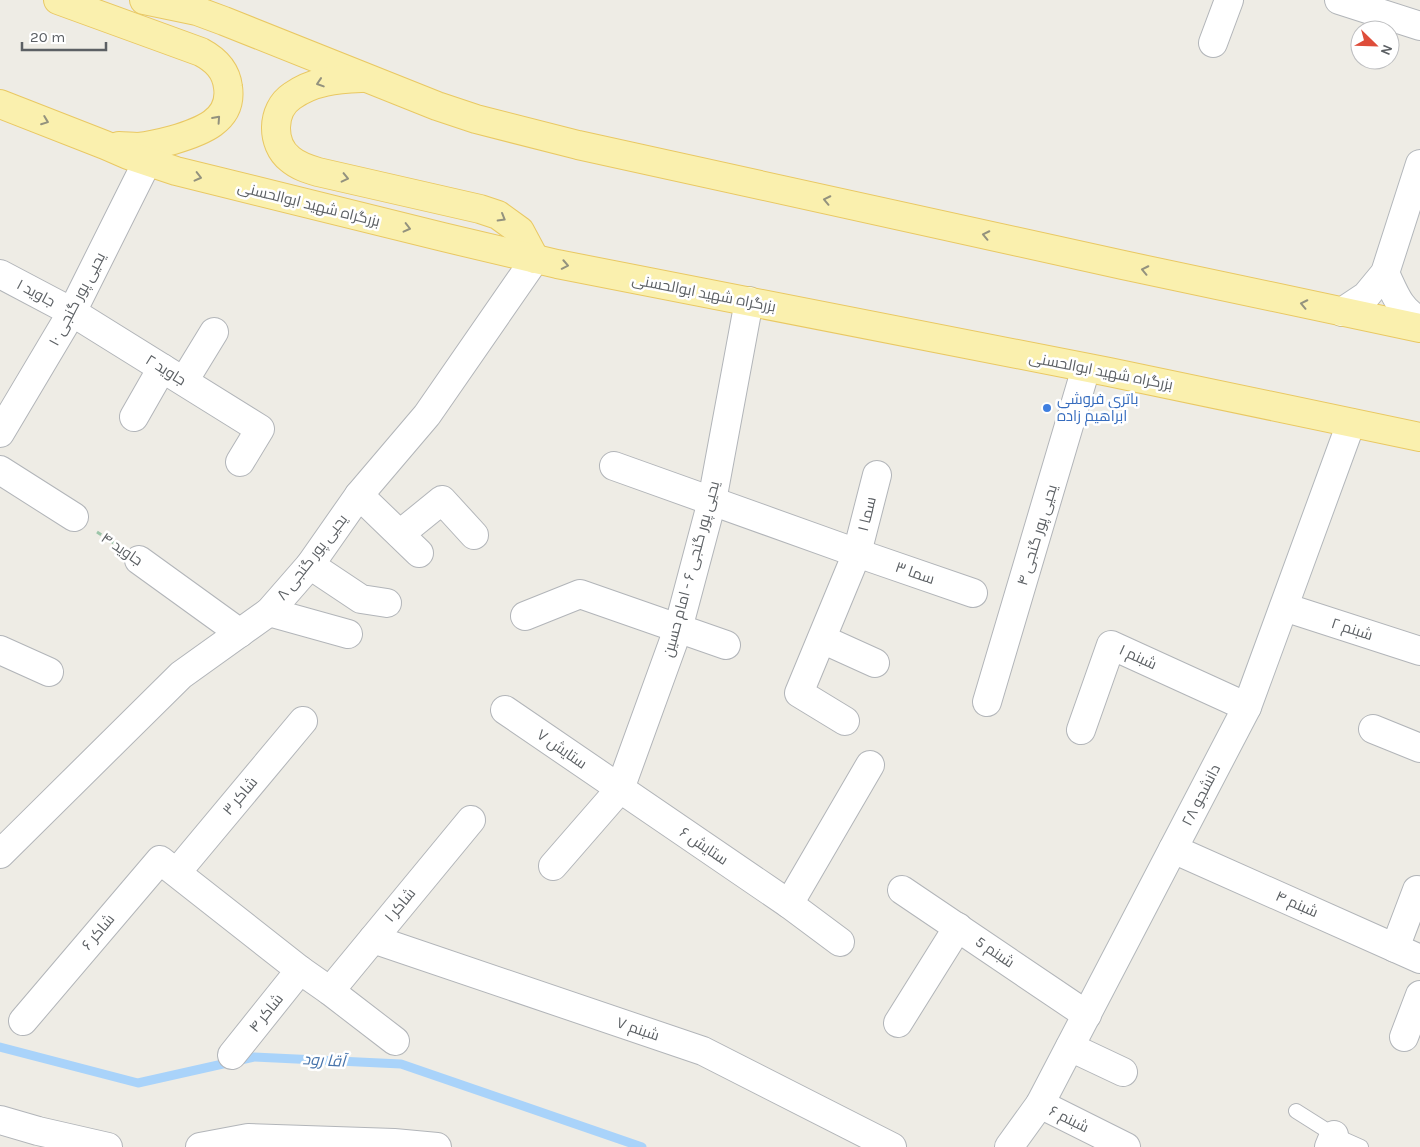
<svg xmlns="http://www.w3.org/2000/svg" width="1420" height="1147" font-family="Karla,Cairo,sans-serif">
<style>
.lines{fill:none;stroke-linecap:round;stroke-linejoin:round}
.stream{stroke:#a9d3fa;stroke-width:9}
.lane-casing{stroke:#b2b5b9;stroke-width:16}
.street-casing{stroke:#b2b5b9;stroke-width:30}
.secondary-casing{stroke:#b3b7bb;stroke-width:30}
.primary-casing{stroke:#e9c863;stroke-width:30}
.path{stroke:#9cc5a9;stroke-width:3;stroke-dasharray:5 2.5;stroke-linecap:butt}
.lane{stroke:#fff;stroke-width:14}
.street{stroke:#fff;stroke-width:28}
.secondary{stroke:#fff;stroke-width:28}
.primary{stroke:#faf0ae;stroke-width:28}
.oneway{stroke:#93927e}
.shop-dot{fill:#3f7fe0;stroke:#fff;stroke-width:2}
.labels{text-anchor:middle;dominant-baseline:central;stroke-width:5;stroke-linejoin:round;paint-order:stroke}
.street-label{font-size:15px;fill:#5c6064;stroke:#fff}
.shop-label{font-size:15px;fill:#366cbe;stroke:#fff;text-anchor:start}
.water-label{font-size:16px;font-style:italic;fill:#4774ab;stroke:#fff}
</style>
<rect width="100%" height="100%" fill="#eeece5"/>
<g class="lines">
<polyline class="stream" points="0,1047 138,1083 254,1057 401,1064 642,1147"/>
<g class="lane-casing">
<polyline id="lane" points="1296,1111 1334,1135 1361,1147"/>
</g>
<g class="street-casing">
<g id="street">
<polyline points="1339,0 1420,26"/>
<polyline points="1213,43 1229,0"/>
<polyline points="0,274 72,312 260,429 240,462"/>
<polyline points="184,381 214,332"/>
<polyline points="134,417 162,368"/>
<polyline points="0,433 72,312 147,162"/>
<polyline points="614,466 857,553 973,593"/>
<polyline points="0,470 74,517"/>
<polyline points="359,495 419,553"/>
<polyline points="400,534 442,500 474,535"/>
<polyline points="139,560 240,633"/>
<polyline points="310,565 361,599 387,603"/>
<polyline points="1284,607 1420,651"/>
<polyline points="269,612 348,634"/>
<polyline points="525,616 580,594 726,645"/>
<polyline points="822,639 875,663"/>
<polyline points="0,650 49,672"/>
<polyline points="987,702 1086,368"/>
<polyline points="505,710 789,904 840,942"/>
<polyline points="845,721 799,693 857,553 877,475"/>
<polyline points="1373,729 1420,748"/>
<polyline points="1081,730 1111,645 1247,707"/>
<polyline points="1173,849 1420,959"/>
<polyline points="0,854 181,675 269,612 310,565 359,495 427,415 535,259"/>
<polyline points="553,866 620,789 678,629 712,501 749,301"/>
<polyline points="177,872 303,721"/>
<polyline points="902,890 1087,1015"/>
<polyline points="789,904 870,765"/>
<polyline points="373,939 703,1051 892,1147"/>
<polyline points="1395,948 1417,890"/>
<polyline points="330,991 471,820"/>
<polyline points="23,1021 160,860 300,970 330,991 395,1041"/>
<polyline points="898,1023 958,927"/>
<polyline points="1404,1037 1420,995"/>
<polyline points="1070,1047 1123,1072"/>
<polyline points="232,1055 300,970"/>
<polyline points="1040,1104 1126,1147"/>
<polyline points="0,1120 38,1131 108,1147"/>
<polyline points="200,1147 248,1138 394,1143 437,1147"/>
<polyline points="1329,1147 1334,1135"/>
</g>
</g>
<g class="secondary-casing">
<g id="secondary">
<path d="M1385,273c10,21 14,36 35,48"/>
<polyline points="1342,312 1366,296 1385,273 1420,164"/>
<polyline points="1009,1147 1040,1104 1247,707 1351,423"/>
</g>
</g>
<g class="primary-casing">
<g id="primary">
<path d="M58,0l143,52c15,8 25,18 27,35 5,34 -28,45 -55,53 -11,3 -23,6 -35,7 -6,0 -13,-1 -19,-1"/>
<polyline points="144,0 197,11 224,21 437,106 476,119 578,145 1123,265 1420,328"/>
<path d="M361,78c-24,1 -48,3 -69,18 -21,14 -21,48 -2,63 8,7 18,10 28,13l162,37 18,6 22,16 15,28"/>
<polyline points="0,104 105,145 128,155 176,171 443,237 557,264 1109,372 1420,437"/>
</g>
</g>
<polyline class="path" points="97,532 117,545"/>
<use href="#lane" class="lane"/>
<use href="#street" class="street"/>
<use href="#secondary" class="secondary"/>
<use href="#primary" class="primary"/>
</g>
<defs><path id="oneway-chevron" d="M-2-3.5L2.5 0L-2 3.5" fill="none" stroke-width="1.6" stroke-linecap="round" stroke-linejoin="round" transform="scale(1.25)"/></defs>
<g class="oneway">
<use href="#oneway-chevron" transform="translate(320 83) rotate(162)"/>
<use href="#oneway-chevron" transform="translate(217 119) rotate(-48)"/>
<use href="#oneway-chevron" transform="translate(45 121) rotate(21)"/>
<use href="#oneway-chevron" transform="translate(198 177) rotate(14)"/>
<use href="#oneway-chevron" transform="translate(345 178) rotate(13)"/>
<use href="#oneway-chevron" transform="translate(827 200) rotate(-168)"/>
<use href="#oneway-chevron" transform="translate(502 218) rotate(30)"/>
<use href="#oneway-chevron" transform="translate(407 228) rotate(14)"/>
<use href="#oneway-chevron" transform="translate(986 235) rotate(-168)"/>
<use href="#oneway-chevron" transform="translate(565 265) rotate(11)"/>
<use href="#oneway-chevron" transform="translate(1145 270) rotate(-168)"/>
<use href="#oneway-chevron" transform="translate(1304 304) rotate(-168)"/>
</g>
<circle class="shop-dot" cx="1047" cy="408" r="5"/>
<g class="labels">
<g class="street-label">
<text transform="translate(309 204) rotate(14)">بزرگراه شهید ابوالحسنی</text>
<text transform="translate(36 293) rotate(28)">جاوید ۱</text>
<text transform="translate(704 293) rotate(11)">بزرگراه شهید ابوالحسنی</text>
<text transform="translate(77 299) rotate(-62)">یحیی پور گنجی ۱۰</text>
<text transform="translate(166 370) rotate(32)">جاوید ۲</text>
<text transform="translate(1101 371) rotate(11)">بزرگراه شهید ابوالحسنی</text>
<text transform="translate(867 514) rotate(-76)">سما ۱</text>
<text transform="translate(1037 535) rotate(-73)">یحیی پور گنجی ۴</text>
<text transform="translate(122 549) rotate(34)">جاوید ۴</text>
<text transform="translate(312 557) rotate(-52)">یحیی پور گنجی ۸</text>
<text transform="translate(691 569) rotate(-75)">یحیی پور گنجی ۶ - امام حسین</text>
<text transform="translate(915 573) rotate(19)">سما ۳</text>
<text transform="translate(1352 629) rotate(18)">شبنم ۲</text>
<text transform="translate(1138 657) rotate(25)">شبنم ۱</text>
<text transform="translate(562 749) rotate(35)">ستایش ۷</text>
<text transform="translate(1201 795) rotate(-63)">دانشجو ۲۸</text>
<text transform="translate(240 796) rotate(-50)">شاکر ۳</text>
<text transform="translate(704 846) rotate(34)">ستایش ۶</text>
<text transform="translate(1297 904) rotate(24)">شبنم ۴</text>
<text transform="translate(400 905) rotate(-50)">شاکر ۱</text>
<text transform="translate(98 932) rotate(-50)">شاکر ۶</text>
<text transform="translate(995 952) rotate(34)">شبنم 5</text>
<text transform="translate(266 1013) rotate(-51)">شاکر ۴</text>
<text transform="translate(638 1029) rotate(19)">شبنم ۷</text>
<text transform="translate(1069 1119) rotate(26)">شبنم ۶</text>
</g>
<g class="shop-label">
<text x="1057" y="399">باتری فروشی<tspan x="1057" dy="17">ابراهیم زاده</tspan></text>
</g>
<g class="water-label">
<text transform="translate(324 1060) rotate(3)">آقا رود</text>
</g>
</g>
<g transform="translate(1375 45) rotate(113)"><circle r="24" fill="#ffffff" stroke="#bebfc1"/>
<path d="M0-4L9 19L0 12L-9 19Z" fill="#de4d3a"/>
<text y="-8" font-size="14" font-weight="bold" text-anchor="middle" fill="#5c6064">N</text>
</g>
<path d="M22 42v8h84v-8" fill="none" stroke="#5c6064" stroke-width="2.5"/>
<text x="30" y="42" font-size="15" fill="#5c6064" stroke="#ffffff" stroke-width="4" paint-order="stroke">20 m</text>
</svg>
